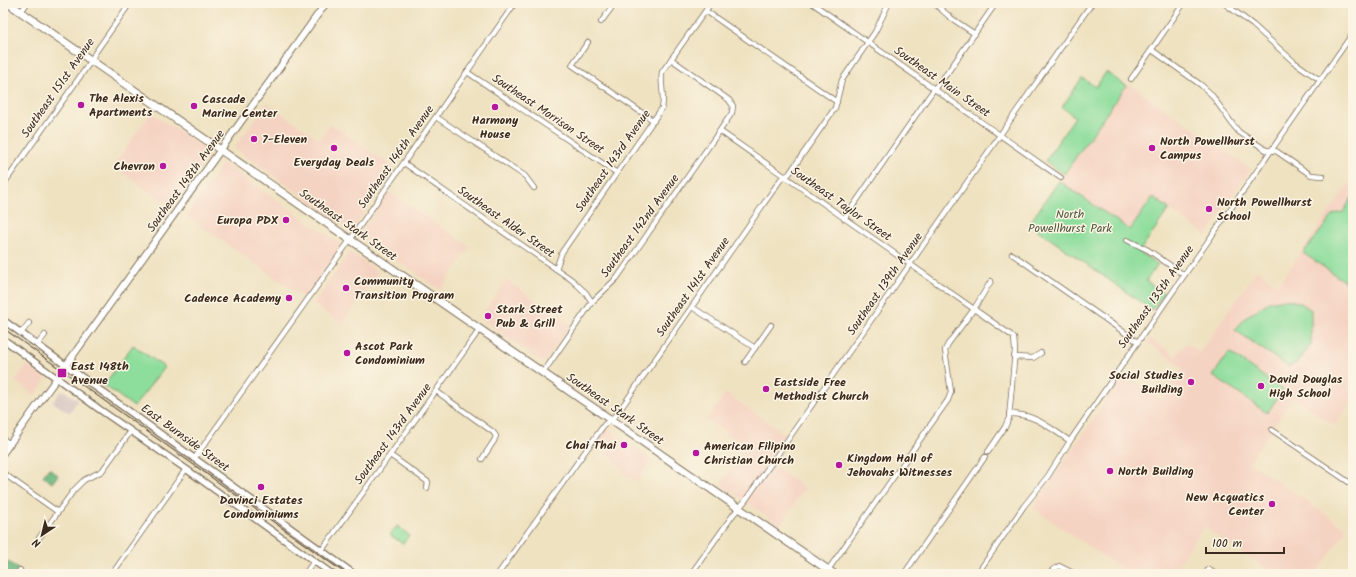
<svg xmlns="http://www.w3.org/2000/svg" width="1356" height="577" font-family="Kalam,sans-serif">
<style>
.built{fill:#f5d3c2}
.industrial{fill:#d1c0bd}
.green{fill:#8ddd9c;stroke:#64845d}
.forest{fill:#72bc84;stroke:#567351}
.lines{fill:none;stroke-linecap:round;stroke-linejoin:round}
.minor-casing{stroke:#7a6a57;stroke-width:6}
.tertiary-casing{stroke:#7a6a57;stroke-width:8}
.secondary-casing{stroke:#7a6a57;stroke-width:8}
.primary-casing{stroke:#7a6a57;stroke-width:9}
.minor{stroke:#fff;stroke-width:4.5}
.tertiary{stroke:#fff;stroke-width:5.5}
.secondary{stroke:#fff;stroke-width:6}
.primary{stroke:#fff;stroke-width:7}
.tram{stroke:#3b2a1e;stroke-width:1}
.poi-dot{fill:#b5179e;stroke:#fcf5e5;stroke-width:1.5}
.labels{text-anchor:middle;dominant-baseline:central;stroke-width:3;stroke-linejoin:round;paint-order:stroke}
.street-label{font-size:12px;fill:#3b2a1e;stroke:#fcf5e5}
.poi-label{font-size:12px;font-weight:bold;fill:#3b2a1e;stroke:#fcf5e5;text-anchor:start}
.park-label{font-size:12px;fill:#50573e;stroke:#fcf5e5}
</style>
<rect width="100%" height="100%" fill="#fcf5e5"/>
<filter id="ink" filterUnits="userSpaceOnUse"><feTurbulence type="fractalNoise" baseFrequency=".025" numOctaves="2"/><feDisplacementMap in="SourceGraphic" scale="8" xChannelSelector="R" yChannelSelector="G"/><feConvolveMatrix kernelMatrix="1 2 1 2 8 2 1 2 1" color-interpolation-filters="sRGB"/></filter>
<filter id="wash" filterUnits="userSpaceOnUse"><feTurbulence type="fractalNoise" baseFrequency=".012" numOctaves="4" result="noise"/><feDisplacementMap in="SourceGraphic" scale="16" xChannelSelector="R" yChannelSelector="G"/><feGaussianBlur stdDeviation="0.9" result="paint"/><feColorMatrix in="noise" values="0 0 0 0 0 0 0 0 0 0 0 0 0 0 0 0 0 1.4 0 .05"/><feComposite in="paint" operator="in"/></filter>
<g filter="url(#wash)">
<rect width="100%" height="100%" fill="#efe2c1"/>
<g class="built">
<polygon points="1128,83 1251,169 1218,217 1207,236 1153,198 1130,230 1059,181"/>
<polygon points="267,103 320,140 331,124 394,168 352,231 234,148"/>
<polygon points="151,113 207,150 208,152 207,159 172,207 113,166"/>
<polygon points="223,164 224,164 342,245 304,298 186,215"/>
<polygon points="1353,178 1353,399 1335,426 1293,398 1249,462 1347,529 1316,574 1274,574 1204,527 1171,574 1129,574 1033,508 1102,406 1125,375 1161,400 1183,368 1146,342 1149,338 1176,356 1186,343 1200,352 1257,270 1278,285"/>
<polygon points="389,192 470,247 440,290 360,235"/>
<polygon points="350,252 379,272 342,324 313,304"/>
<polygon points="506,280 571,324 544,363 480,318"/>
<polygon points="27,365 46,379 35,395 15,381"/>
<polygon points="726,393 786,435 767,462 805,488 780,525 720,484 746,447 707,420"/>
<polygon points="607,428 652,460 637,482 622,472 624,469 614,462 615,460 595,446"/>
</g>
<polygon class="industrial" points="65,391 78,400 69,413 53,402 60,392"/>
<g class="green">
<polygon points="1106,72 1126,86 1064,174 1045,161 1075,117 1062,107 1082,78 1096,87"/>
<polygon points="1059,181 1130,230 1153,197 1169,209 1139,252 1158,264 1146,281 1164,293 1152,310 1029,224"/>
<polygon points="1353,196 1353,287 1303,253 1334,214 1343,212"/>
<polygon points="1285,299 1301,303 1311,310 1311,345 1296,364 1294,363 1291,366 1287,366 1235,330 1246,317 1269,302"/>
<polygon points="133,345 164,367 134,407 104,385"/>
<polygon points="1229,352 1283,390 1267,413 1213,376"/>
<polygon points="397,526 409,535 403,544 390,535"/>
</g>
<g class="forest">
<polygon points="49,468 58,475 52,483 43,476"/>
<polygon points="3,558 18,569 15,574 3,574"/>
</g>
</g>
<g filter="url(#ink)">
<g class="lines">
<g class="minor-casing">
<g id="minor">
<polyline points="812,3 1061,178"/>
<polyline points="934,3 951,18 975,34"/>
<polyline points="1224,3 1253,25 1294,62 1320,80"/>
<polyline points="706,11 837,102"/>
<polyline points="21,12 27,3"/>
<polyline points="601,22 615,3"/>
<polyline points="588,42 572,65 654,121"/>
<polyline points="1152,50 1201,85 1211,94 1233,125 1239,132 1266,150 1276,151 1311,175 1323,176"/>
<polyline points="467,72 617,173"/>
<polyline points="1131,79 1184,3"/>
<polyline points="436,117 525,176 534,188"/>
<polyline points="720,131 1011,335 1014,338 1015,350 1009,418 1005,427 988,452"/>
<polyline points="404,163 572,280 586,293 592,302"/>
<polyline points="3,185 91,61 95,53 130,3"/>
<polyline points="844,219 934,89 948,72 996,3"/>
<polyline points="1127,240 1148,250 1184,275"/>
<polyline points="1012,254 1138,342"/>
<path d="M556,269l6,-17 100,-144c3,-12 -2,-24 0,-36l49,-69"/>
<polyline points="692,307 755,348"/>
<polyline points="21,333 29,323"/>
<polyline points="37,345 45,335"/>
<polyline points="1014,357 1033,358 1041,353"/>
<polyline points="745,362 771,325"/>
<polyline points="543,373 592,302 617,278 732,113 733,106 729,100 671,59"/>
<polyline points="436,391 493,432 496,436 494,441 482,459"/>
<path d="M1009,414c27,0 39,13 61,27"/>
<polyline points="1272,430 1353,485"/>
<polyline points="3,439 10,444"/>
<polyline points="390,455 428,482 427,488"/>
<polyline points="194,459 350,240 515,3"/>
<polyline points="3,473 58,512"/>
<polyline points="39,538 74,490 84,480 102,471 131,431"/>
<polyline points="322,550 480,329"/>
<polyline points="828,570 948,400 951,392 945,350 948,344 974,309 991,281"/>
<polyline points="18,574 20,570"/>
<polyline points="112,574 186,469"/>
<polyline points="305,574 314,561"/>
<polyline points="498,574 604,425 617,414 781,179 789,174 835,108 842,80 875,32 889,3"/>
<polyline points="691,574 733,515 745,501 1092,3"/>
<polyline points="904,574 985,457"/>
<polyline points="977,574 1024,506 1048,476 1070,441 1142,336 1353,33"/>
<polyline points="1047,574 1059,566 1075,574"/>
<polyline points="1207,574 1208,569 1215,574"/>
</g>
</g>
<g class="tertiary-casing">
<g id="tertiary">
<polyline points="3,320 354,574"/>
<polyline points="3,339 99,409 186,469 332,574"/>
</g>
</g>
<g class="secondary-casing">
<polyline id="secondary" points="3,453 326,3"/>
</g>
<g class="primary-casing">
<polyline id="primary" points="8,3 834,574"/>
</g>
<use href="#minor" class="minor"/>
<use href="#tertiary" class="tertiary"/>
<use href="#secondary" class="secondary"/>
<use href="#primary" class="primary"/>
<polyline class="tram" points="3,328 346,574"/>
</g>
</g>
<g class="poi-dot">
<circle cx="81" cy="105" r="4"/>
<circle cx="194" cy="106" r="4"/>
<circle cx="495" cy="107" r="4"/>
<circle cx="254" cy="139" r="4"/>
<circle cx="334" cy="148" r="4"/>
<circle cx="1152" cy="148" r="4"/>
<circle cx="163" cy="166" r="4"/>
<circle cx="1209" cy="209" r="4"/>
<circle cx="286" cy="220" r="4"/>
<circle cx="346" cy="288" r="4"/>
<circle cx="289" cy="298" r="4"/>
<circle cx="488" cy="316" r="4"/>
<circle cx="347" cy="353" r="4"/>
<rect x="57" y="368" width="10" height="10" rx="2"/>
<circle cx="1191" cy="382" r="4"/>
<circle cx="1261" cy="386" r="4"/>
<circle cx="766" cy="389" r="4"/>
<circle cx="624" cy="445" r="4"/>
<circle cx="696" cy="453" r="4"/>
<circle cx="839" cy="465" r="4"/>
<circle cx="1110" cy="471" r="4"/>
<circle cx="261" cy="487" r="4"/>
<circle cx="1272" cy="504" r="4"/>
</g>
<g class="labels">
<g class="street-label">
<text transform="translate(942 82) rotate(35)">Southeast Main Street</text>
<text transform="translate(58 88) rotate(-55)">Southeast 151st Avenue</text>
<text transform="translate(548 114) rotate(34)">Southeast Morrison Street</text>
<text transform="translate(396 157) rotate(-55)">Southeast 146th Avenue</text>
<text transform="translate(613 161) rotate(-55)">Southeast 143rd Avenue</text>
<text transform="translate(186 181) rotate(-54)">Southeast 148th Avenue</text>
<text transform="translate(841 204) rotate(35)">Southeast Taylor Street</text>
<text transform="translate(506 222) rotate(35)">Southeast Alder Street</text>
<text transform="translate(348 225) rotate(35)">Southeast Stark Street</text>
<text transform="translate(640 226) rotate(-54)">Southeast 142nd Avenue</text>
<text transform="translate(885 284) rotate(-55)">Southeast 139th Avenue</text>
<text transform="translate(693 287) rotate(-55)">Southeast 141st Avenue</text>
<text transform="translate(1156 297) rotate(-55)">Southeast 135th Avenue</text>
<text transform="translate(615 409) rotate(35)">Southeast Stark Street</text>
<text transform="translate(393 434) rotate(-54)">Southeast 143rd Avenue</text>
<text transform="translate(185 438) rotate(36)">East Burnside Street</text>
</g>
<g class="poi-label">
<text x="89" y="98">The Alexis<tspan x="89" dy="14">Apartments</tspan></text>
<text x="202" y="99">Cascade<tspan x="202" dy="14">Marine Center</tspan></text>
<text x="495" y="120" text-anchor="middle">Harmony<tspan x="495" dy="14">House</tspan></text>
<text x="262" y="139">7-Eleven</text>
<text x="1160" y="141">North Powellhurst<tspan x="1160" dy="14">Campus</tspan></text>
<text x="334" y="162" text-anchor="middle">Everyday Deals</text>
<text x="155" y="166" text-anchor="end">Chevron</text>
<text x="1217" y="202">North Powellhurst<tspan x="1217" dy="14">School</tspan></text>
<text x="278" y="220" text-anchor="end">Europa PDX</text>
<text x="354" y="281">Community<tspan x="354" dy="14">Transition Program</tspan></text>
<text x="281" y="298" text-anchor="end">Cadence Academy</text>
<text x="496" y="309">Stark Street<tspan x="496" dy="14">Pub &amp; Grill</tspan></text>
<text x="355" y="346">Ascot Park<tspan x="355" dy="14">Condominium</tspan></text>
<text x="71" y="366">East 148th<tspan x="71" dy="14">Avenue</tspan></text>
<text x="1183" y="375" text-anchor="end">Social Studies<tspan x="1183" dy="14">Building</tspan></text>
<text x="1269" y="379">David Douglas<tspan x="1269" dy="14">High School</tspan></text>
<text x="774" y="382">Eastside Free<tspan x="774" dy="14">Methodist Church</tspan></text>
<text x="616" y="445" text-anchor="end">Chai Thai</text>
<text x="704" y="446">American Filipino<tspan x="704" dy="14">Christian Church</tspan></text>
<text x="847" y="458">Kingdom Hall of<tspan x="847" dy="14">Jehovahs Witnesses</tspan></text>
<text x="1118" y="471">North Building</text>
<text x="1264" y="497" text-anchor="end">New Acquatics<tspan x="1264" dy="14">Center</tspan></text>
<text x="261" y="500" text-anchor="middle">Davinci Estates<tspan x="261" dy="14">Condominiums</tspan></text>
</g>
<g class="park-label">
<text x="1070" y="214">North<tspan x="1070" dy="14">Powellhurst Park</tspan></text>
</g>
</g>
<rect width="1356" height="577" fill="none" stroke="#fcf5e5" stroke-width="16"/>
<g transform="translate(42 535) rotate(215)" stroke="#fcf5e5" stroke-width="3" paint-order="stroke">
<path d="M0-3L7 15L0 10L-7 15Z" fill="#3b2a1e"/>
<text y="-6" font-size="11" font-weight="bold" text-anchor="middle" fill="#3b2a1e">N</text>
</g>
<path d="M1206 547v6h78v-6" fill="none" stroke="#3b2a1e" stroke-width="2"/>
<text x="1212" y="547" font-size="12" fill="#3b2a1e" stroke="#fcf5e5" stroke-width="3" paint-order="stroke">100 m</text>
</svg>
